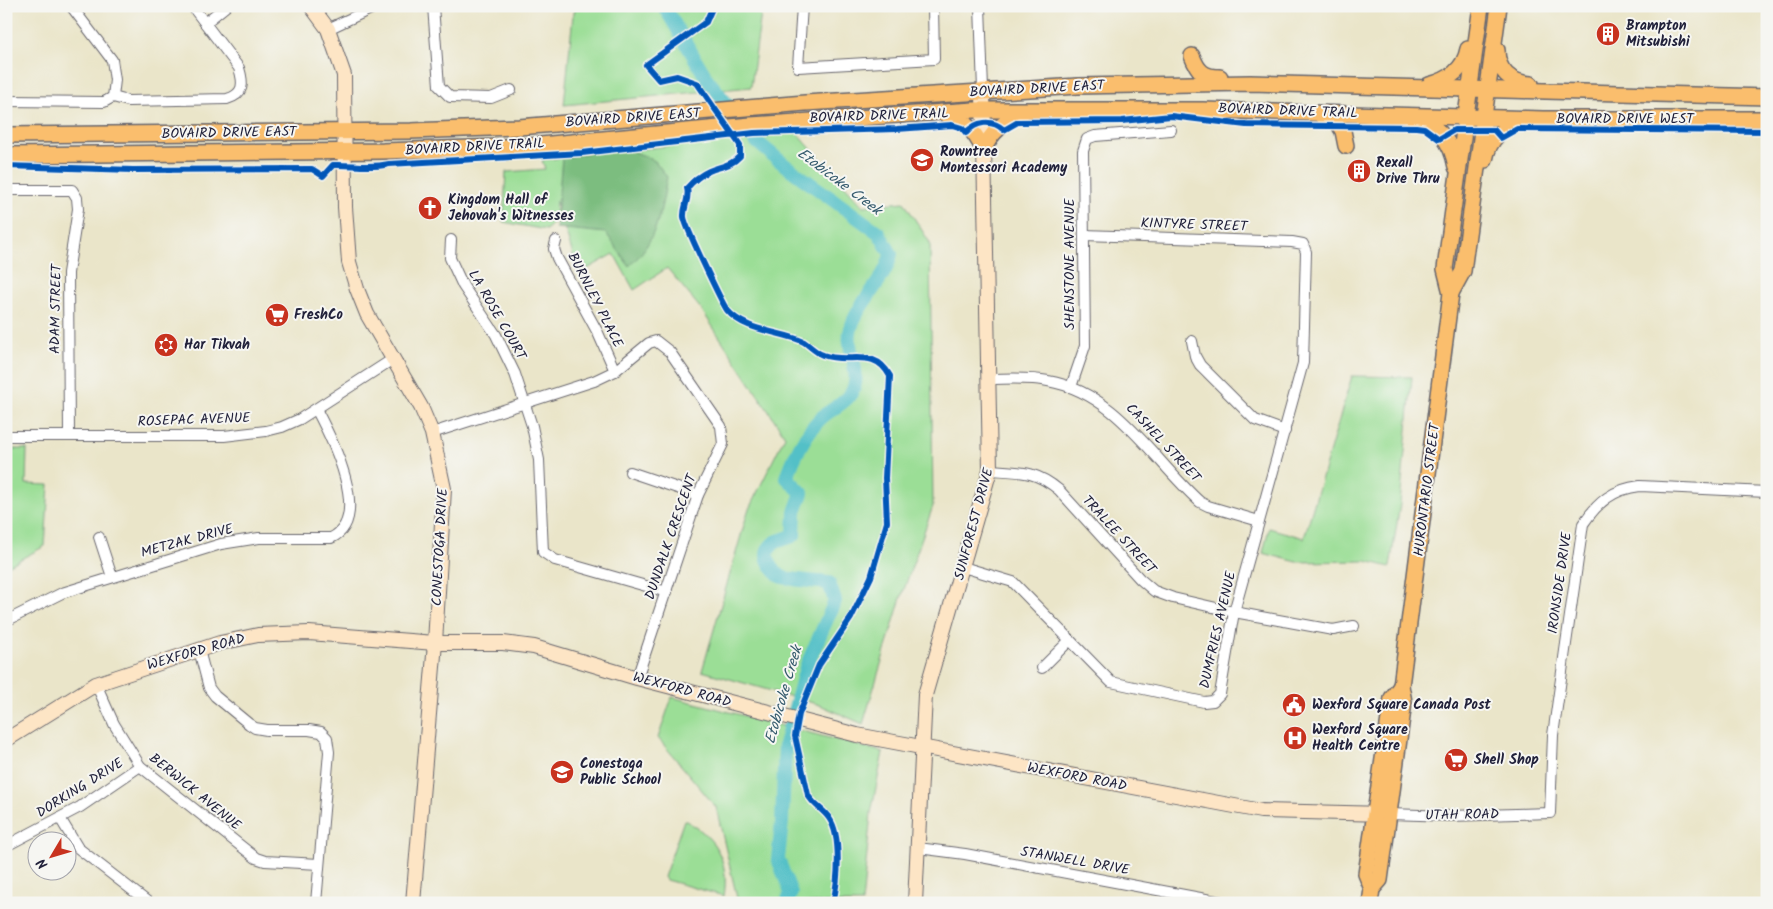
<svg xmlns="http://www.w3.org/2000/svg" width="1773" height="909" font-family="Kalam,sans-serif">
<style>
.green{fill:#9bde96;stroke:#5e8068}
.forest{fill:#7cbd7f;stroke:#4f705d}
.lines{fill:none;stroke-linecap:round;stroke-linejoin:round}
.river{stroke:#52c0c7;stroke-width:14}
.street-casing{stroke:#68666d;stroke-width:12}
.secondary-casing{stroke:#68666d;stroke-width:16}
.primary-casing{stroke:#68666d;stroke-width:18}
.street{stroke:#fff;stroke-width:10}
.secondary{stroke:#fde5c5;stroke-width:14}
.primary{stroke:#fabe6d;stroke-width:15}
.cycleway-casing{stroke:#f6f6f2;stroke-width:9}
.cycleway{stroke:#0057b8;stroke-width:6}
.labels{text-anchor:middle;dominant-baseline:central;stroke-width:4;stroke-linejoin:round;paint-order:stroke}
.poi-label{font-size:14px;font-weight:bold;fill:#22223b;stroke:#f6f6f2;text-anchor:start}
.street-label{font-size:14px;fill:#22223b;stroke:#f6f6f2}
.water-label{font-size:15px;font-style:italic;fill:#33596c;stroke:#f6f6f2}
</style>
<rect width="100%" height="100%" fill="#f6f6f2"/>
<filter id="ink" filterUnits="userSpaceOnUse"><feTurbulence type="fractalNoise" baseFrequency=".02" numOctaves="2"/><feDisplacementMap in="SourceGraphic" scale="10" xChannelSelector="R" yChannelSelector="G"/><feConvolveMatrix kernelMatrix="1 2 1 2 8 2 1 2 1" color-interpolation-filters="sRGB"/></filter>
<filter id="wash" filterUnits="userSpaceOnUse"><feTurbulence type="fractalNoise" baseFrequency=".0096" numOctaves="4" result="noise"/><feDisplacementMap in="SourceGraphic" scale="20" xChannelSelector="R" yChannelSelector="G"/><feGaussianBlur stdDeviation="1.12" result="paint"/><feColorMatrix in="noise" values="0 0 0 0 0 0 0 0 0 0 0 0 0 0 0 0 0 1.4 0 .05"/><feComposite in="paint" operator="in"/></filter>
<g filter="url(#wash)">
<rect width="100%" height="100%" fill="#eae5c9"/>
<g class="green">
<polygon points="577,6 762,6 751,87 564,105 573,15"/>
<polygon points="796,132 863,206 904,202 930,243 933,506 900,601 863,724 820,705 702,671 748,511 785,436 701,309 667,268 634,290 614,254 582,272 574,258 556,201 555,222 546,230 503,222 506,172 545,169 542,160"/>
<polygon points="1352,376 1412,377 1400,504 1390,567 1366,561 1297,562 1263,553 1269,528 1304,538"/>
<polygon points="6,449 27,449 26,484 49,485 45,546 6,567"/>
<polygon points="672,697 883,752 871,813 862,903 735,903 737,898 716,807 658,738"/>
<path d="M684,820c31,15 46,42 40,76l-58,-16 -2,-3z"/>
</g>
<path class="forest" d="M622,146l33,15 12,16c-6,34 -10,65 -38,89l-23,-33 -50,-5 6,-70z"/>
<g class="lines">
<path class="river" d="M664,6l43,73 50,63 29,24 93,67 12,21c-6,28 -33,48 -40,74 -7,21 14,46 -1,67 -7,10 -21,15 -30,24 -15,15 -27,39 -33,59l15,15 -7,19 -1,23c-8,5 -19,4 -24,12 -8,9 3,24 12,30 3,2 38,5 47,6l6,18 -29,66 -21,77 -3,78 -4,37 13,34 -4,10"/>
</g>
</g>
<g filter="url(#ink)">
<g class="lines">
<g class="street-casing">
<g id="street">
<polyline points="71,6 112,60 115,80 113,97"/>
<polyline points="433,6 439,86 450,97 491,98 511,90"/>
<polyline points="802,6 798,67 934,59 933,6"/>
<polyline points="980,6 983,90"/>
<polyline points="205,23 226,6"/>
<polyline points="328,29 377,6"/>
<path d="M113,97l15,4 99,-2c17,-5 17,-15 12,-31l-47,-62"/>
<polyline points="6,101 104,102 113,97"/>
<polyline points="6,190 72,190 77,198 78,209 68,273 69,436"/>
<polyline points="451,240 450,258 463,286 496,335 515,374 532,426 539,460 543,552 555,560 667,592"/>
<polyline points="556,241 554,249 557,258 598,333 615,371"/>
<polyline points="1192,341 1195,356 1200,365 1255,420 1285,431"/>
<path d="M987,379c21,0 41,-2 61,2 69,12 104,78 152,121l8,4 51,15"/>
<polyline points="1071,387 1085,346 1083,151 1087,139 1095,136 1171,130"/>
<polyline points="432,433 594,381 615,371 649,343 656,341 670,352 721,426 723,444 698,495 637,678"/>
<polyline points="6,436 224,436 266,431 282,427 300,419 393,359"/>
<path d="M990,470c30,2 45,0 69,20l81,89 14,12 19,7 61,14 99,18 21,-4"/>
<polyline points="630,472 698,495"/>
<polyline points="99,537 112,577"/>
<polyline points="963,567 1013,582 1111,682 1204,702 1213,701 1220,694 1234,612 1303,363 1306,252 1303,244 1292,242 1084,235"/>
<path d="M6,621l56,-28 159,-49 38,-6h72c42,-19 0,-101 -15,-129"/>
<polyline points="199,650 209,688 215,696 249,724 255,728 267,730 309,730 321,732 327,738 329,752 316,903"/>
<polyline points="1042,668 1070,640"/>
<polyline points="96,684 114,724 140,766 256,858 265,861 319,864"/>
<path d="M1389,814l61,2 100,-3 3,-78 30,-211c15,-22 30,-35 57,-38l127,6"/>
<polyline points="60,818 78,848 149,903"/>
<polyline points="6,846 80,807 140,766"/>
<polyline points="918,848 965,854 1227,903"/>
</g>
</g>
<g class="secondary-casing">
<g id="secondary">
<polyline points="311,6 328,29 344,75 345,207 349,262 357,289 367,314 421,407 432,433 444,489 435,643 413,903"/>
<polyline points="6,740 96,684 220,643 258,635 309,633 435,643 503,643 534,647 637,678 857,735 1261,811 1385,814"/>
<polyline points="915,903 925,695 990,470 983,90"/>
</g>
</g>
<g class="primary-casing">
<g id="primary">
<path d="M1497,50c0,21 14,33 34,34"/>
<path d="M1192,56c6,15 11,21 28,21"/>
<path d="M1429,85c20,-5 35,-15 39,-36"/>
<path d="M945,114c20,4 30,19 39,36"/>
<polyline points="1322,116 1336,120 1343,131 1346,146"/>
<path d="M1413,121c25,1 39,22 43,46"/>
<polyline points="6,135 411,131 519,127 805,103 1078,86 1250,83 1767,97"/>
<path d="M984,150c5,-17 24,-31 39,-38"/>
<polyline points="6,155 383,151 530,146 751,125 974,110 1202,110 1543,119 1767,119"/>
<path d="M1485,160c4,-23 19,-33 40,-39"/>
<polyline points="1451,293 1463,271 1499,6"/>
<polyline points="1372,889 1380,880 1404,702 1401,686 1451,293 1445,269 1481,6"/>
<polyline points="1370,903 1372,889 1366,874 1392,698 1401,686"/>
</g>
</g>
<use href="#street" class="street"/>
<use href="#secondary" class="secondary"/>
<use href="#primary" class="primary"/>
<g class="cycleway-casing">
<g id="cycleway">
<path d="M713,6l-7,16 -60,43 13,15 18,-4 20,7 43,62v11c-9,10 -19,10 -31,15 -9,4 -16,10 -22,17 3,11 -4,19 -3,29 1,9 38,86 43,93 18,22 55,21 77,32 6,4 12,11 19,13 26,10 51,-9 67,21l-5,102 2,44 -16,55 -20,41 -32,47 -20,49 -4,22 13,59c5,10 15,14 21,23 13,18 9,64 4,85"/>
<path d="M6,166l127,4 179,-1 11,7 10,-11c19,-1 36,4 56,-1l193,-11 172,-20 143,-4 55,-4 10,3 4,5c10,-12 26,-14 38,-3l14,-8 104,-1 49,-5 75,9 170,2 8,1 15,11 15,-9h40l7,8 16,-9 250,2"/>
</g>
</g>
<use href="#cycleway" class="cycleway"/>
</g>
</g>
<defs>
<g id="building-disc" transform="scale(1.25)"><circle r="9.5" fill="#c8321e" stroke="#f6f6f2"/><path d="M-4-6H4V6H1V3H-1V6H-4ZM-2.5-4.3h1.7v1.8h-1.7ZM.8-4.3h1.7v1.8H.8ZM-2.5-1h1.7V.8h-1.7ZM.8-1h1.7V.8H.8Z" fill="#fff"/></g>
<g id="school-disc" transform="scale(1.25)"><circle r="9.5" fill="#c8321e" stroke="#f6f6f2"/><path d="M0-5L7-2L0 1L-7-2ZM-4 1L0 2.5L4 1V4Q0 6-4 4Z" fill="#fff"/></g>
<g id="church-disc" transform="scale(1.25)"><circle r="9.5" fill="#c8321e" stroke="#f6f6f2"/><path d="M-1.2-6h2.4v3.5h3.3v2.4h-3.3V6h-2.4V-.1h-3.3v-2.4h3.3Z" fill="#fff"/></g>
<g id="supermarket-disc" transform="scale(1.25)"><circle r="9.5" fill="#c8321e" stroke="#f6f6f2"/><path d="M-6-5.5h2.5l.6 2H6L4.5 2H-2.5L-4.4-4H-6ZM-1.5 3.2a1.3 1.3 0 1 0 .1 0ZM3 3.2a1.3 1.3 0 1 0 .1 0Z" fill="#fff"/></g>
<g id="synagogue-disc" transform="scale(1.25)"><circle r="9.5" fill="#c8321e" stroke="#f6f6f2"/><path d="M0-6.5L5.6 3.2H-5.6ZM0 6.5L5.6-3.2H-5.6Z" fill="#fff"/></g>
<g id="civic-disc" transform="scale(1.25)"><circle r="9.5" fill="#c8321e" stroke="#f6f6f2"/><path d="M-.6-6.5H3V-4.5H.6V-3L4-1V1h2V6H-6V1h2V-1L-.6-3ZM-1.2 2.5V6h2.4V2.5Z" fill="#fff"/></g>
<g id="hospital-disc" transform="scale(1.25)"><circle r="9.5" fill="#c8321e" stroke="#f6f6f2"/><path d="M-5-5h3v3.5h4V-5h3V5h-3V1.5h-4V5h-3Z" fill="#fff"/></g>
</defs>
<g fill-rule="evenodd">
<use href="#building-disc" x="1608" y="34"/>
<use href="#school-disc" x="922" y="160"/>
<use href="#building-disc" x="1359" y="171"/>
<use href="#church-disc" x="430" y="208"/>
<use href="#supermarket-disc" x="277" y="315"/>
<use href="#synagogue-disc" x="166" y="345"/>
<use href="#civic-disc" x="1294" y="705"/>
<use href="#hospital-disc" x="1295" y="738"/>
<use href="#supermarket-disc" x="1456" y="760"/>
<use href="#school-disc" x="562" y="772"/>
</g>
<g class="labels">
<g class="poi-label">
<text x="1626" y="26">Brampton<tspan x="1626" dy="16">Mitsubishi</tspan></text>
<text x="940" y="152">Rowntree<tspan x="940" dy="16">Montessori Academy</tspan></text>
<text x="1376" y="163">Rexall<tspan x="1376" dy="16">Drive Thru</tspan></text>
<text x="448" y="200">Kingdom Hall of<tspan x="448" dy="16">Jehovah's Witnesses</tspan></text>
<text x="294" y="315">FreshCo</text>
<text x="184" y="345">Har Tikvah</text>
<text x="1312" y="705">Wexford Square Canada Post</text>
<text x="1312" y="730">Wexford Square<tspan x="1312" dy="16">Health Centre</tspan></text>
<text x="1474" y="760">Shell Shop</text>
<text x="580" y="764">Conestoga<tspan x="580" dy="16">Public School</tspan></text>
</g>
<g class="street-label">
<text transform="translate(1037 89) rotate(-3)">BOVAIRD DRIVE EAST</text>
<text transform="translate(1288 111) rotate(2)">BOVAIRD DRIVE TRAIL</text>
<text transform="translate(879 116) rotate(-2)">BOVAIRD DRIVE TRAIL</text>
<text transform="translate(633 118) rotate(-4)">BOVAIRD DRIVE EAST</text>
<text x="1625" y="119">BOVAIRD DRIVE WEST</text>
<text transform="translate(229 133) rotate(-1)">BOVAIRD DRIVE EAST</text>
<text transform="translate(475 147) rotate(-3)">BOVAIRD DRIVE TRAIL</text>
<text transform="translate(1194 225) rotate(2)">KINTYRE STREET</text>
<text transform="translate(1070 264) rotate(-90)">SHENSTONE AVENUE</text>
<text transform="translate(595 300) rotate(63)">BURNLEY PLACE</text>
<text transform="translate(56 309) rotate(-89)">ADAM STREET</text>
<text transform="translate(497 315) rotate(60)">LA ROSE COURT</text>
<text transform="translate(194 420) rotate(-2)">ROSEPAC AVENUE</text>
<text transform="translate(1163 443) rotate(47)">CASHEL STREET</text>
<text transform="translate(1427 490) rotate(-83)">HURONTARIO STREET</text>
<text transform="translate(974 524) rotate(-75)">SUNFOREST DRIVE</text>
<text transform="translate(1119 535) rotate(47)">TRALEE STREET</text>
<text transform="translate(671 537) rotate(-71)">DUNDALK CRESCENT</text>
<text transform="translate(187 541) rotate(-15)">METZAK DRIVE</text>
<text transform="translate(440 547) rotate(-87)">CONESTOGA DRIVE</text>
<text transform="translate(1560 583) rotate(-82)">IRONSIDE DRIVE</text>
<text transform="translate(1218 630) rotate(-77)">DUMFRIES AVENUE</text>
<text transform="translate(196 652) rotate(-16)">WEXFORD ROAD</text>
<text transform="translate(682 690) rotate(15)">WEXFORD ROAD</text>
<text transform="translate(1077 777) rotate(11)">WEXFORD ROAD</text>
<text transform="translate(80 788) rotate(-32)">DORKING DRIVE</text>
<text transform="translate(195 792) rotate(39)">BERWICK AVENUE</text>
<text transform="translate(1462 815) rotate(-1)">UTAH ROAD</text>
<text transform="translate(1075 861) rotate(10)">STANWELL DRIVE</text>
</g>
<g class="water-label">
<text transform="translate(839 182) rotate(37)">Etobicoke Creek</text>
<text transform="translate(784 695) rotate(-74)">Etobicoke Creek</text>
</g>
</g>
<rect width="1773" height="909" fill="none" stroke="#f6f6f2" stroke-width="25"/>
<g transform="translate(52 856) rotate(232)"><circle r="24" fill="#f6f6f2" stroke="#a1a1a9"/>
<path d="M0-4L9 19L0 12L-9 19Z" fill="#c8321e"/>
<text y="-8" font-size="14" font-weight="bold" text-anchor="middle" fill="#22223b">N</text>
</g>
</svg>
